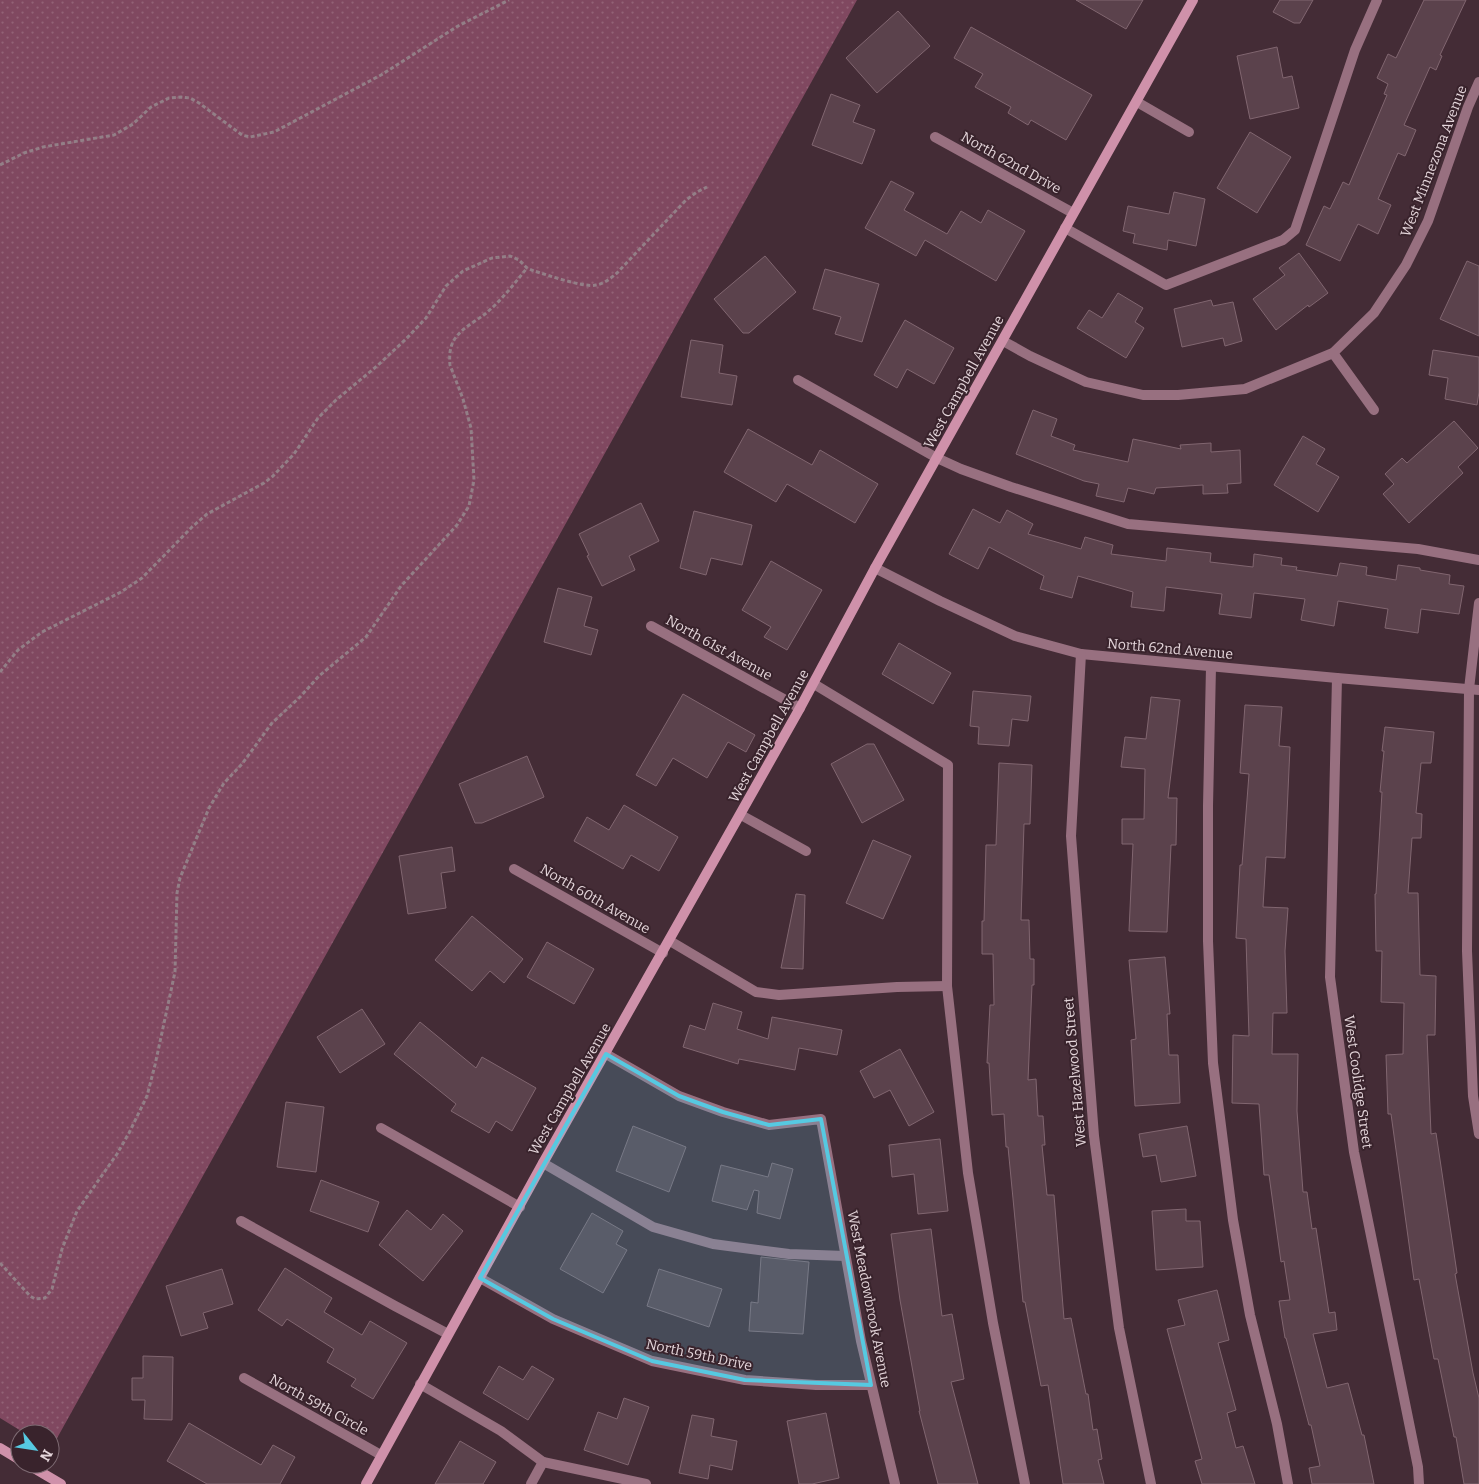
<svg xmlns="http://www.w3.org/2000/svg" width="1479" height="1484" font-family="Bitter,serif">
<style>
.grass{fill:url(#grass-dots)}
.building{fill:#5b424c;stroke:#816670}
.lines{fill:none;stroke-linecap:round;stroke-linejoin:round}
.path{stroke:#937f87;stroke-width:3;stroke-dasharray:4 2.5;stroke-linecap:butt}
.lane{stroke:#987080;stroke-width:10}
.street{stroke:#987080;stroke-width:10}
.secondary{stroke:#cf91aa;stroke-width:10}
.marked{fill:#56c9e1;fill-opacity:0.2;stroke:#56c9e1;stroke-width:4;stroke-linejoin:round}
.labels{text-anchor:middle;dominant-baseline:central;stroke-width:4;stroke-linejoin:round;paint-order:stroke}
.street-label{font-size:14px;fill:#e4d5da;stroke:#39232c}
</style>
<defs>
<pattern id="grass-dots" width="8" height="8" patternUnits="userSpaceOnUse" patternTransform="scale(1.25)"><rect width="8" height="8" fill="#804860"/><path d="M2 2h.1M6 6h.1" fill="none" stroke="#926276" stroke-width="1.8" stroke-linecap="round"/></pattern>
</defs>
<rect width="100%" height="100%" fill="#442c36"/>
<polygon class="grass" points="0,0 857,0 51,1449 50,1434 26,1434 0,1418"/>
<g class="building">
<polygon points="1076,0 1143,0 1126,29"/>
<polygon points="1280,0 1313,0 1300,23 1294,23 1273,12"/>
<polygon points="1424,0 1466,0 1440,55 1442,56 1436,70 1430,67 1404,125 1416,130 1405,156 1398,153 1378,199 1391,205 1378,234 1358,224 1340,261 1306,245 1324,206 1330,209 1343,182 1349,185 1387,95 1384,94 1388,84 1377,78 1388,54 1396,58"/>
<polygon points="898,11 930,46 877,93 846,58"/>
<polygon points="971,27 1092,95 1066,140 1031,120 1028,125 1008,113 1011,107 975,87 983,74 954,58"/>
<polygon points="1277,47 1283,78 1292,76 1299,108 1250,119 1237,56"/>
<polygon points="831,94 860,105 853,122 875,130 862,164 812,145"/>
<polygon points="1250,132 1291,157 1257,213 1217,188"/>
<polygon points="891,181 914,193 904,210 947,234 961,211 981,223 988,210 1025,231 996,281 925,240 916,256 865,228"/>
<polygon points="1174,192 1205,199 1196,246 1168,240 1167,250 1133,243 1135,234 1123,231 1128,206 1169,214"/>
<polygon points="1299,253 1328,293 1309,307 1308,305 1276,330 1253,299 1285,275 1279,268"/>
<polygon points="765,256 796,292 749,333 743,333 714,299"/>
<polygon points="1467,261 1479,266 1479,336 1440,319"/>
<polygon points="825,269 879,284 862,342 835,334 841,317 813,309"/>
<polygon points="1118,293 1143,308 1135,322 1144,328 1126,358 1077,328 1089,310 1102,318"/>
<polygon points="1211,300 1213,306 1233,302 1242,341 1225,346 1223,338 1182,347 1174,309"/>
<polygon points="905,320 954,348 934,384 907,369 897,388 874,375"/>
<polygon points="691,340 723,345 719,373 737,376 732,405 681,397"/>
<polygon points="1433,350 1479,357 1479,392 1477,405 1445,399 1448,378 1429,375"/>
<polygon points="1033,410 1057,419 1051,436 1075,445 1073,450 1128,462 1133,439 1181,449 1180,445 1211,443 1211,452 1240,450 1241,483 1227,484 1228,493 1203,494 1203,485 1156,488 1154,494 1128,488 1124,502 1096,496 1099,484 1084,481 1016,454"/>
<polygon points="1454,421 1478,448 1458,467 1463,473 1409,523 1383,494 1394,484 1385,474 1402,458 1407,463"/>
<polygon points="748,429 812,465 820,450 878,484 855,523 787,484 776,502 724,472"/>
<polygon points="1303,436 1325,449 1316,464 1339,477 1318,512 1274,485"/>
<polygon points="641,503 659,541 629,556 635,570 602,586 587,556 589,555 579,534"/>
<polygon points="973,509 1000,523 1007,510 1033,524 1028,534 1081,549 1085,537 1113,545 1111,554 1166,561 1167,548 1211,553 1210,562 1253,567 1254,554 1282,558 1281,565 1297,567 1296,570 1337,576 1340,563 1367,567 1366,575 1396,580 1398,565 1420,568 1420,570 1450,575 1449,584 1464,586 1459,614 1421,609 1418,633 1385,628 1388,609 1338,601 1334,626 1301,620 1305,599 1254,593 1251,618 1219,614 1222,594 1166,587 1164,611 1131,607 1133,592 1078,576 1072,598 1040,589 1044,576 989,547 978,569 949,554"/>
<polygon points="694,511 752,525 742,565 711,558 706,575 680,568"/>
<polygon points="771,561 822,590 787,650 764,637 771,627 742,610"/>
<polygon points="558,588 592,597 584,626 598,630 591,655 544,642"/>
<polygon points="899,643 951,673 933,704 882,674"/>
<polygon points="973,691 1031,696 1028,721 1012,719 1009,746 978,744 979,727 970,726"/>
<polygon points="683,694 755,735 746,752 728,742 707,778 673,758 656,786 636,775"/>
<polygon points="1151,697 1180,700 1168,798 1177,798 1176,845 1171,845 1167,932 1129,931 1133,844 1122,844 1122,819 1144,819 1145,769 1121,767 1125,737 1146,739"/>
<polygon points="1245,705 1282,707 1279,746 1290,747 1285,858 1266,857 1263,907 1288,908 1285,951 1287,1013 1273,1013 1272,1054 1298,1054 1297,1111 1303,1192 1307,1192 1312,1229 1316,1228 1329,1313 1335,1312 1337,1330 1313,1334 1327,1388 1348,1383 1362,1435 1364,1435 1374,1484 1312,1484 1309,1468 1320,1466 1311,1425 1309,1425 1286,1338 1285,1338 1279,1301 1290,1300 1284,1261 1281,1262 1269,1175 1264,1175 1259,1104 1232,1103 1233,1035 1249,1036 1246,939 1236,938 1240,865 1242,865 1249,774 1240,773"/>
<polygon points="1385,727 1434,732 1431,763 1421,763 1416,813 1422,814 1421,838 1412,838 1408,893 1418,893 1420,975 1436,976 1435,1035 1427,1035 1431,1134 1436,1133 1457,1273 1455,1274 1473,1373 1479,1398 1479,1484 1464,1484 1456,1437 1454,1437 1438,1359 1434,1359 1419,1279 1414,1280 1391,1114 1388,1114 1386,1055 1403,1054 1404,1003 1381,1002 1382,951 1376,951 1375,894 1376,894 1382,792 1380,792 1384,751 1382,751"/>
<polygon points="867,744 874,744 904,800 862,823 831,764"/>
<polygon points="527,756 544,797 482,823 475,823 459,784"/>
<polygon points="999,763 1032,765 1030,824 1024,824 1021,920 1029,920 1030,959 1034,959 1034,985 1032,985 1028,1080 1036,1079 1038,1116 1043,1116 1045,1145 1042,1145 1047,1195 1054,1195 1064,1319 1071,1318 1086,1394 1088,1394 1093,1430 1097,1429 1102,1459 1098,1460 1104,1484 1063,1484 1048,1385 1041,1386 1025,1302 1023,1302 1008,1147 1006,1147 1004,1114 992,1115 989,1063 987,1063 990,1005 994,1005 993,954 982,954 982,921 984,921 986,845 996,845"/>
<polygon points="624,805 678,837 659,871 631,855 623,869 574,841 587,817 609,830"/>
<polygon points="873,840 911,856 883,919 846,903"/>
<polygon points="452,847 455,871 441,873 446,908 408,914 399,856"/>
<polygon points="796,894 805,895 803,969 781,968"/>
<polygon points="472,916 523,959 504,983 490,971 472,991 435,960"/>
<polygon points="547,942 594,969 574,1004 527,977"/>
<polygon points="1165,957 1170,1014 1167,1014 1169,1055 1178,1055 1180,1103 1135,1106 1131,1040 1136,1039 1129,960"/>
<polygon points="713,1003 742,1012 737,1029 768,1039 772,1017 842,1030 837,1055 799,1048 795,1070 739,1059 738,1064 683,1047 690,1025 705,1030"/>
<polygon points="362,1009 385,1044 340,1073 317,1037"/>
<polygon points="420,1022 476,1068 482,1057 536,1088 512,1131 496,1121 489,1133 451,1111 456,1104 394,1054"/>
<polygon points="900,1049 934,1112 909,1126 890,1090 874,1098 860,1071"/>
<polygon points="286,1102 324,1107 316,1172 277,1167"/>
<polygon points="633,1126 686,1147 669,1192 616,1171"/>
<polygon points="1187,1126 1196,1176 1161,1182 1156,1155 1143,1157 1139,1134"/>
<polygon points="940,1139 948,1211 918,1214 914,1174 892,1177 889,1145"/>
<polygon points="772,1163 793,1169 780,1219 757,1213 759,1191 754,1190 747,1210 712,1201 721,1165 768,1177"/>
<polygon points="321,1180 379,1202 368,1232 310,1211"/>
<polygon points="1186,1209 1186,1221 1200,1221 1203,1267 1156,1270 1152,1211"/>
<polygon points="407,1210 431,1230 443,1214 463,1231 423,1281 379,1245"/>
<polygon points="592,1213 623,1231 616,1244 627,1250 603,1293 560,1269"/>
<polygon points="931,1229 942,1316 952,1314 964,1379 951,1382 978,1484 938,1484 919,1411 920,1411 900,1300 891,1234"/>
<polygon points="761,1257 809,1262 803,1334 749,1331 751,1302 758,1303"/>
<polygon points="285,1268 332,1298 324,1312 362,1335 370,1321 407,1343 373,1399 351,1386 356,1379 327,1362 334,1349 287,1319 282,1326 258,1310"/>
<polygon points="222,1269 233,1304 203,1313 208,1328 181,1336 166,1286"/>
<polygon points="659,1269 722,1289 709,1327 647,1306"/>
<polygon points="1217,1290 1229,1340 1218,1343 1236,1410 1227,1413 1236,1448 1243,1446 1255,1484 1202,1484 1195,1461 1202,1459 1167,1329 1185,1325 1178,1300"/>
<polygon points="143,1356 173,1357 172,1420 144,1419 145,1400 132,1400 132,1378 143,1378"/>
<polygon points="499,1366 523,1380 532,1366 554,1379 528,1420 483,1393"/>
<polygon points="624,1398 649,1407 628,1465 584,1450 598,1412 617,1419"/>
<polygon points="826,1413 839,1478 812,1484 799,1484 787,1421"/>
<polygon points="692,1415 714,1419 711,1436 737,1441 732,1470 710,1465 708,1479 679,1473"/>
<polygon points="189,1423 261,1465 273,1445 295,1457 280,1484 207,1484 167,1461"/>
<polygon points="460,1441 496,1462 483,1484 435,1484"/>
</g>
<g class="lines">
<g class="path">
<polyline points="0,165 24,153 43,147 114,135 133,124 151,107 169,98 181,97 190,98 199,103 242,135 250,137 274,132 381,75 458,26 509,0"/>
<path d="M0,672l18,-22 24,-18 79,-40 21,-14 50,-51 15,-13 57,-31 9,-7 21,-22 24,-36 18,-18 41,-34 29,-27 20,-21 20,-32 17,-15 29,-13 18,-2 9,4 8,8 7,3c14,4 50,17 62,14 8,-1 15,-7 21,-12l69,-73 11,-8 10,-5"/>
<path d="M0,1263l30,33 5,3 10,-1 7,-9 10,-40 15,-38 40,-57 12,-21 18,-37 8,-31 20,-93 2,-79 3,-15 29,-70 15,-25 18,-19 30,-41 28,-26 19,-21 47,-39 35,-51 56,-61 12,-19 5,-26 -3,-52 -8,-29 -13,-34c-1,-11 0,-21 7,-29 7,-9 19,-15 28,-22 16,-13 29,-30 42,-46"/>
</g>
<g class="lane">
<polyline points="1065,228 1166,285 1283,240 1295,230 1355,50 1377,0"/>
<polyline points="937,458 961,469 1011,487 1128,524 1418,549 1479,560"/>
<polyline points="1479,603 1469,689 1467,951 1473,1096 1479,1134"/>
<polyline points="1211,667 1208,806 1208,941 1213,1063 1233,1220 1250,1315 1277,1424 1288,1484"/>
<polyline points="814,684 948,765 947,986 968,1173 993,1323 1025,1484"/>
<polyline points="670,941 756,992 779,995 897,987 947,986"/>
<polyline points="543,1163 653,1227 713,1244 789,1254 845,1256"/>
<polyline points="241,1221 395,1306 448,1334"/>
<polyline points="420,1384 501,1431 543,1462 646,1484"/>
<polyline points="531,1484 543,1462"/>
</g>
<g class="street">
<polyline points="1137,102 1189,132"/>
<polyline points="935,137 1073,213"/>
<polyline points="1003,341 1030,356 1086,382 1143,395 1178,395 1245,389 1333,353 1374,313 1406,265 1428,221 1468,107 1479,82"/>
<polyline points="1333,353 1374,410"/>
<polyline points="798,380 937,458"/>
<polyline points="875,568 940,601 1015,636 1081,654 1337,678 1479,690"/>
<polyline points="651,626 800,708"/>
<polyline points="1081,654 1071,836 1094,1136 1119,1328 1151,1484"/>
<polyline points="1337,678 1330,977 1354,1152 1418,1467 1419,1484"/>
<polyline points="741,815 806,851"/>
<polyline points="514,869 663,953"/>
<polyline points="606,1054 679,1096 723,1112 769,1125 821,1119 861,1341 895,1484"/>
<polyline points="381,1128 520,1207"/>
<polyline points="480,1278 553,1319 652,1361 745,1380 816,1385 871,1385"/>
<polyline points="244,1378 381,1455"/>
</g>
<g class="secondary">
<polyline points="0,1448 20,1460"/>
<polyline points="27,1464 61,1484"/>
<polyline points="366,1484 543,1163 800,708 875,568 1193,0"/>
</g>
</g>
<path class="marked" d="M606,1054l73,42 44,16 46,13 52,-6 50,266 -126,-5 -93,-19 -99,-42 -73,-41z"/>
<g class="labels">
<g class="street-label">
<text transform="translate(1434 161) rotate(-69)">West Minnezona Avenue</text>
<text transform="translate(1011 163) rotate(29)">North 62nd Drive</text>
<text transform="translate(964 382) rotate(-61)">West Campbell Avenue</text>
<text transform="translate(719 648) rotate(29)">North 61st Avenue</text>
<text transform="translate(1170 649) rotate(5)">North 62nd Avenue</text>
<text transform="translate(769 736) rotate(-61)">West Campbell Avenue</text>
<text transform="translate(595 899) rotate(30)">North 60th Avenue</text>
<text transform="translate(1075 1072) rotate(-95)">West Hazelwood Street</text>
<text transform="translate(1358 1082) rotate(82)">West Coolidge Street</text>
<text transform="translate(570 1089) rotate(-60)">West Campbell Avenue</text>
<text transform="translate(869 1299) rotate(79)">West Meadowbrook Avenue</text>
<text transform="translate(699 1355) rotate(12)">North 59th Drive</text>
<text transform="translate(319 1405) rotate(29)">North 59th Circle</text>
</g>
</g>
<g transform="translate(35 1449) rotate(120)"><circle r="24" fill="#39232c" stroke="#7d6a72"/>
<path d="M0-4L9 19L0 12L-9 19Z" fill="#56c9e1"/>
<text y="-8" font-size="14" font-weight="bold" text-anchor="middle" fill="#e4d5da">N</text>
</g>
</svg>
